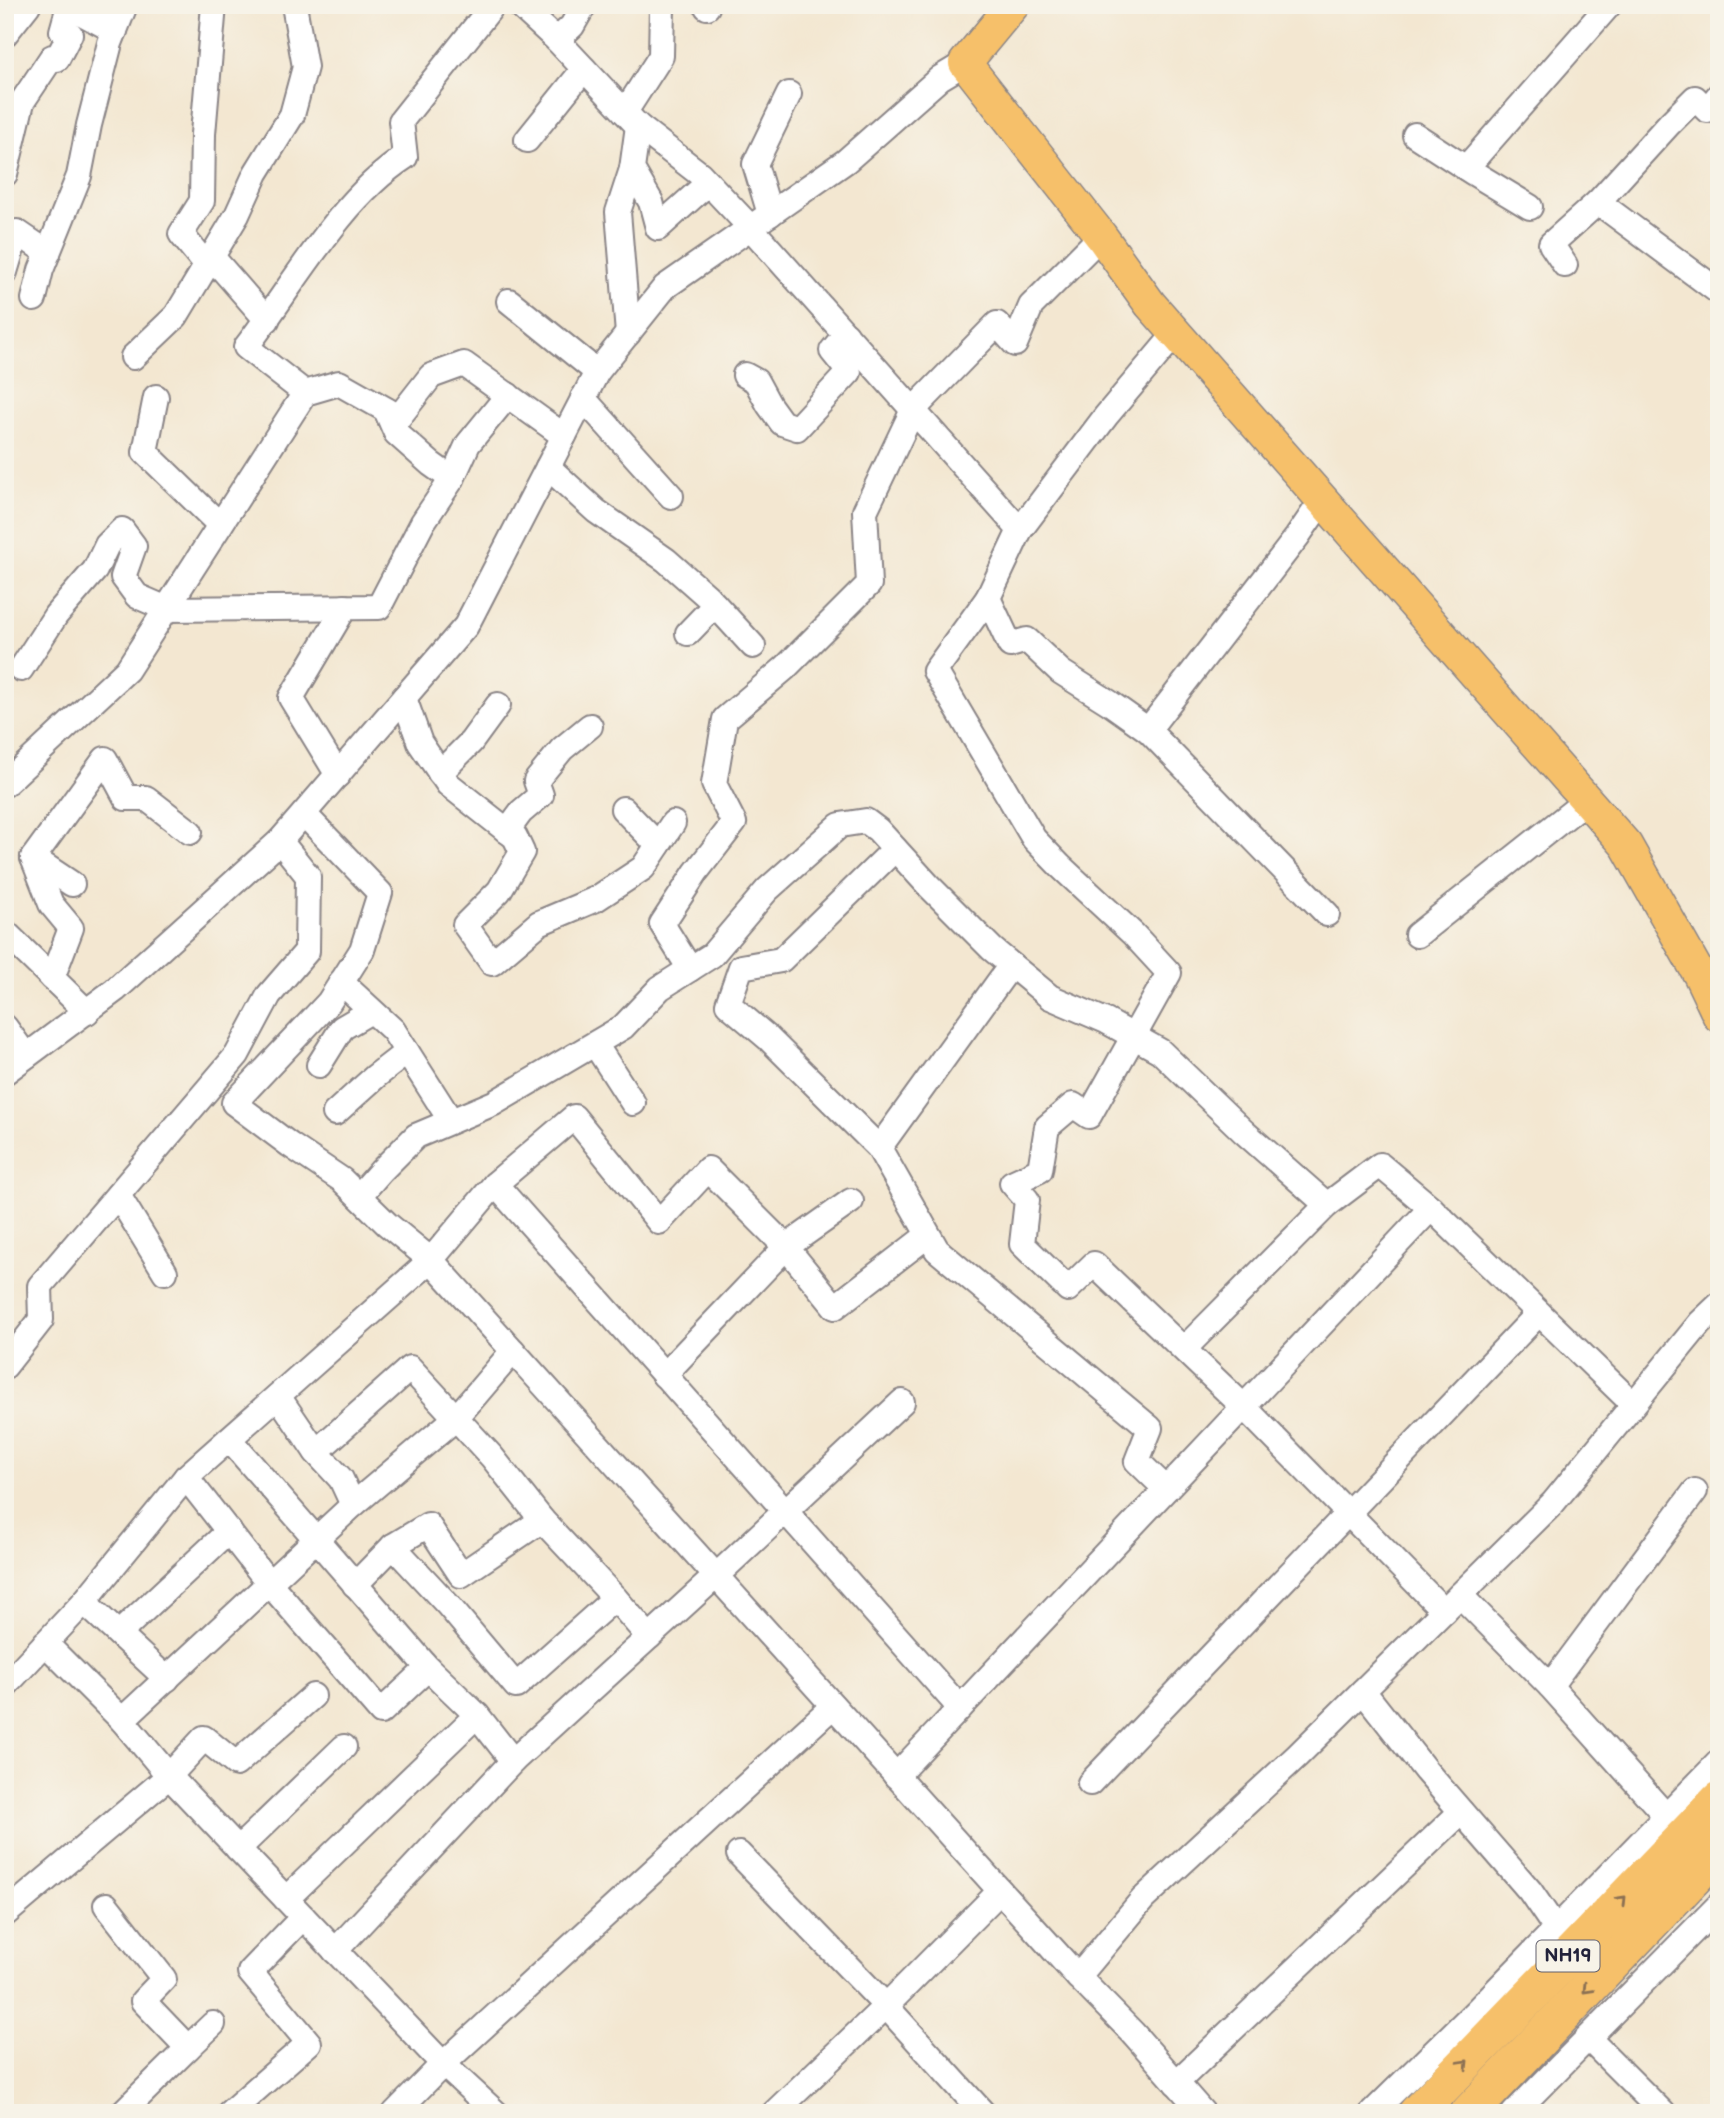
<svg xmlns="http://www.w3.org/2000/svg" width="1724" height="2118" font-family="'Balsamiq Sans',sans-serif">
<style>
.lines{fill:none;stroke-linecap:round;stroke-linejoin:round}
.minor-casing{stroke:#8a8486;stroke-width:28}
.major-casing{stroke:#8a8486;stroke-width:35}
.highway-casing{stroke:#8a8486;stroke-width:40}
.minor{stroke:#fff;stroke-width:24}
.major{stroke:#f6c06b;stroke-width:32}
.highway{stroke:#f6c06b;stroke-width:37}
.oneway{stroke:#8c7153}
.labels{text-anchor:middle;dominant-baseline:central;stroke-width:5;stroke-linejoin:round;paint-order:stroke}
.shield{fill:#f7f3e8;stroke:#62616f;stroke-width:2}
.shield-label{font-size:19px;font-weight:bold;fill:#22223b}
</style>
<rect width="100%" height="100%" fill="#f7f3e8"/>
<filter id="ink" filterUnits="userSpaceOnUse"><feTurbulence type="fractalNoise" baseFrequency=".0143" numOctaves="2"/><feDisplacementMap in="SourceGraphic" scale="14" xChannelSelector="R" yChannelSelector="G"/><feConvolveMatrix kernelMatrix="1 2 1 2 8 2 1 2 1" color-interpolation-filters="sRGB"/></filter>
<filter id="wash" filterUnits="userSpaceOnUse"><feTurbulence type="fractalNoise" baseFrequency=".00686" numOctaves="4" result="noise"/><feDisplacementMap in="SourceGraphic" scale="28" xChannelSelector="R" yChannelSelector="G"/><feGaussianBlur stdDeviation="1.57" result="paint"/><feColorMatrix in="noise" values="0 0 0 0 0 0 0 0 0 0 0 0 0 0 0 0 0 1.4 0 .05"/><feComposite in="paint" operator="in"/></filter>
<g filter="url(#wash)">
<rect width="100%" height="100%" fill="#f3e7d1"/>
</g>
<g filter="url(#ink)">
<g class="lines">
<g class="minor-casing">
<g id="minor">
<polyline points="519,5 557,40"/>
<polyline points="584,5 572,26 557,40 638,126 700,174 750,227 1020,530"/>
<polyline points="706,5 707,7"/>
<polyline points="5,34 28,5"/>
<polyline points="1719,95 1707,110 1695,98 1669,124 1598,202 1719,292"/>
<polyline points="625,112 661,56 662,5"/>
<polyline points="638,126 632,169 651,202 658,228 708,183"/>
<polyline points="1415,135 1472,172 1530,207"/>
<polyline points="527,140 584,69"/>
<polyline points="1466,168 1609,5"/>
<polyline points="5,174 22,102 52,57 57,59 70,34 62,31 67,13 76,10 115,31"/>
<polyline points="770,214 755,164 789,94"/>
<polyline points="212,257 267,320"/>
<polyline points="1565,265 1551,244 1598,202"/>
<polyline points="207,266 181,234 202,201 203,134 214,5"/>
<polyline points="5,272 17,232 48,253"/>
<polyline points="34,299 41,270 79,176 89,125 110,43 125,5"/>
<polyline points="509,301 597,372"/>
<polyline points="1176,333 1106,416 1020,530 988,598 935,671 1034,839 1060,866 1133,934 1169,973 1089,1116 1073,1105 1047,1127 1040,1170 1012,1183 1027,1200 1022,1244 1068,1289 1094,1264 1244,1407 1444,1611"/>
<polyline points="628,334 618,212 632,169"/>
<polyline points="133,357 176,316 237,215 256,173 292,115 305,67 294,5"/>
<polyline points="745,375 756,381 769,405 782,423 797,428 849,372 832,351 846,334"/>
<path d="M305,393l-59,-46c47,-61 94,-148 159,-190l-4,-36 92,-116"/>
<polyline points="156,397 145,452 220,525"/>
<polyline points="583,398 671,496"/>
<polyline points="386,410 396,433 431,464 452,479 468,444 508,395"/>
<polyline points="548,467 596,511 666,560 708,597 753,646"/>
<polyline points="988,598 1010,645 1027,640 1061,672 1110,703 1148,730 1327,914"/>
<polyline points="688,633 715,605"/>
<polyline points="21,669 56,615 95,570 107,545 122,530 134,546 123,577 137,596 167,609 379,607 423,522 452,479"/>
<polyline points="404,698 420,743 448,784 515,837 522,852 499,891 465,925 492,963 539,923 596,899 643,868 673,823"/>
<polyline points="1148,730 1297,537 1323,499"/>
<polyline points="440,773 471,742 498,705"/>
<polyline points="338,775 291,698 345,607"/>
<polyline points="5,784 127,670 305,393 339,383 399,417 431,376 464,364 564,436"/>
<polyline points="623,809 658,845"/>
<polyline points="304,814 380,893 362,950 329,1002 234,1103 290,1145 342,1180 387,1224 431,1260 1078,1977"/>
<polyline points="507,831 521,812 541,795 536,781 562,749 590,726"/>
<polyline points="895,849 781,960 741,967 728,1004 768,1038 879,1148 937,1250 1150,1428 1137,1461 1166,1489"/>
<polyline points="33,858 72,884"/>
<polyline points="5,932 87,1012"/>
<polyline points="1417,935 1587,800"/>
<polyline points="690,969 662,924 696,872 734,823 714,784 725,719 785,668 869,584 865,511 913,410 997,324 1015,344 1031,306 1101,236"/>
<polyline points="52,978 71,928 51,904 33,858 105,759 126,798 146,798 190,832"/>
<polyline points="341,982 393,1030 451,1121"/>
<polyline points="5,1027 26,1056"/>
<polyline points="595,1044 633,1103"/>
<polyline points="319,1065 342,1028 371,1011"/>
<polyline points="5,1072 115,990 280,841 466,626 597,372 665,287 846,161 940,78 965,63"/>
<polyline points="335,1113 376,1076 407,1052"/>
<polyline points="879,1148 1011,965"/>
<polyline points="495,1184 960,1708"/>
<polyline points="118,1195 165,1272"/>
<polyline points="359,1196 381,1171 416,1136 494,1103 623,1027 660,988 712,955 767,890 840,825 866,821 878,830 929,886 992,949 1050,997 1106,1021 1160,1051 1244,1132 1327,1205 1380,1165 1431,1208"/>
<polyline points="1184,1349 1327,1205"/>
<polyline points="5,1366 41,1320 40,1286 237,1055 269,995 307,951 308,876 280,841"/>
<polyline points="664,1375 786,1247 851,1201"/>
<polyline points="278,1396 316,1452 410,1368 492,1457 542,1520 461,1575 428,1525 393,1546 355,1585"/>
<polyline points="316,1452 341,1479 353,1505 456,1418 513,1351"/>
<polyline points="186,1477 269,1583 381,1712 428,1668 229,1439"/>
<polyline points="542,1520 615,1598"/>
<polyline points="393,1546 448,1605 516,1686 615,1598 649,1637"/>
<polyline points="1460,1595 1550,1686 1695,1491"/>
<polyline points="84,1602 167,1679"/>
<polyline points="121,1636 128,1625 229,1531"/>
<polyline points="45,1643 122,1720 169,1776 443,2064 496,2113"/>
<polyline points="5,1686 84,1602 186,1477 431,1260 495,1184 574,1117 659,1222 708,1169 786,1247 835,1307 928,1235"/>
<polyline points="1550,1686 1666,1816"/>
<polyline points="1363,1691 1426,1771 1530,1891 1556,1929"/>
<polyline points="477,1715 513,1761"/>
<polyline points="122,1720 353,1505"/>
<polyline points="896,1776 1431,1208 1633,1404"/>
<polyline points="1090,1783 1539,1313"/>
<polyline points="238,1849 344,1747"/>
<polyline points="739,1854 886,2006 983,2113"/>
<polyline points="286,1899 477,1715 428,1668"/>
<polyline points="106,1905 164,1979 143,2001 188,2048 213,2024"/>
<polyline points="5,1914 169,1776 204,1738 236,1764 313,1696"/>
<polyline points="335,1951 513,1761 716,1576 902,1402"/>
<polyline points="1588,2038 1663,2113"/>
<polyline points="1176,2083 1461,1812"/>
<polyline points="122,2113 188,2048"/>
<polyline points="229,2113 309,2043 250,1972 303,1917"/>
<polyline points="395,2113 443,2064 833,1706"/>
<polyline points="774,2113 886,2006 1000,1891"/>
<polyline points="1203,2113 1133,2033 1078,1977 1143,1899 1297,1756 1553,1503 1700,1323 1719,1305"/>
<polyline points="1372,2113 1476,2011 1719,1762"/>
<polyline points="1514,2113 1719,1905"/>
</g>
</g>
<g class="major-casing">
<polyline id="major" points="1013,5 965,63 1101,236 1150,304 1626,845 1700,976 1719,1016"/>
</g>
<g class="highway-casing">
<g id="highway">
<polyline points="1417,2113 1719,1800"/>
<polyline points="1469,2113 1719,1851"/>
</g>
</g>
<use href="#minor" class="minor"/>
<use href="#major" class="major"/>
<use href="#highway" class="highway"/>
</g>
<defs><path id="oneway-chevron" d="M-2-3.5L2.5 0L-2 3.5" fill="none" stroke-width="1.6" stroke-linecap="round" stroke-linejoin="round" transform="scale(1.75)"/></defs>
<g class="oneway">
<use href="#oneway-chevron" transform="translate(1622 1900) rotate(-46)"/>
<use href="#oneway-chevron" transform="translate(1587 1989) rotate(134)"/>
<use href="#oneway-chevron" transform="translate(1464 2064) rotate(-46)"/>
</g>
</g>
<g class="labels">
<rect class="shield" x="1536.5" y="1940.5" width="63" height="31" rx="5"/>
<g class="shield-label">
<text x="1568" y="1956">NH19</text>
</g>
</g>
<rect width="1724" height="2118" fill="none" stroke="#f7f3e8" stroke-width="28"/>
</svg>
